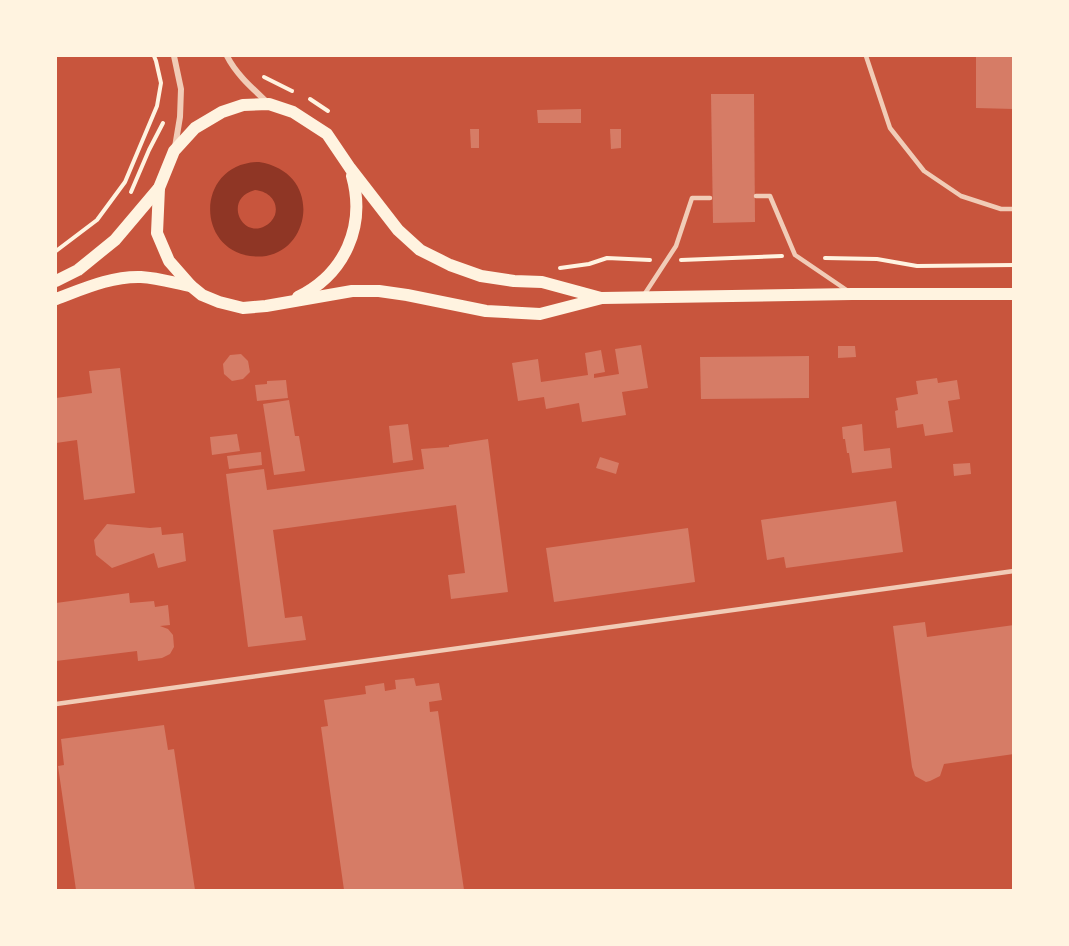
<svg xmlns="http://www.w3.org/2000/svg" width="1069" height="946" font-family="Helvetica,sans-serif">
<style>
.water{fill:#8f3625;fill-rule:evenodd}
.building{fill:#d67c66}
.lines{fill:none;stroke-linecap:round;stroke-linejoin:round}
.path{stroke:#fff3e0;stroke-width:4}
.service{stroke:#f1ccb7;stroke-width:4.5}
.minor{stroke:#f1ccb7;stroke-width:6}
.secondary{stroke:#fff3e0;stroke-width:12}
</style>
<rect width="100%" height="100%" fill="#c8553d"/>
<path class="water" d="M259,162c69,11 51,103 -9,94 -56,-9 -53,-93 9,-94zM255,190c13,1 24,11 20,25 -2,5 -6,9 -10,11 -24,13 -42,-28 -10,-36z"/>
<g class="building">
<polygon points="976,56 1014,56 1014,109 976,108"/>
<polygon points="711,94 754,94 755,222 713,223"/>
<polygon points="581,109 581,123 538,123 537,110"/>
<polygon points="470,129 479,129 479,148 471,148"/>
<polygon points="610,129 621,129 621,148 611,149"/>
<polygon points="641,345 648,388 622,392 626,415 582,422 579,403 546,409 544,397 518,401 512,363 538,359 541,382 588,375 585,353 601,350 605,372 594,374 594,378 619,374 615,349"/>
<polygon points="838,346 855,346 856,357 838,358"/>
<polygon points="241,354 248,361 250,372 243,379 232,381 224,374 223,364 230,355"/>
<polygon points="809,356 809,398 701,399 700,357"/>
<polygon points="120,368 135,493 84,500 77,440 56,443 56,398 92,393 89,371"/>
<polygon points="937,378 938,383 957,380 960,399 948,401 953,432 925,436 923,424 897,428 895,411 898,410 896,398 918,394 916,381"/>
<polygon points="286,380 288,398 257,401 255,385 267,384 267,381"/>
<polygon points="289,400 295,436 299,436 305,471 274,475 263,404"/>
<polygon points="408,424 413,460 393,463 389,426"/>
<polygon points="862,424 864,451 890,448 892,468 852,473 849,453 847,453 845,439 843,439 842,427"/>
<polygon points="237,434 240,451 212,455 210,437"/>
<polygon points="488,439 508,592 451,599 448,575 465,573 456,505 273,530 285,618 302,616 306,640 248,647 226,474 264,469 267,490 424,469 421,449 449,447 449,445"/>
<polygon points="261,452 262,465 229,469 227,456"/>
<polygon points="600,457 619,463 616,474 596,468"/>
<polygon points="970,463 971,474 954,476 953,464"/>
<polygon points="896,501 903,552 786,568 784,557 767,560 761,520"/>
<polygon points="107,524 150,528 161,527 162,535 183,533 186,561 158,568 154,553 112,568 96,555 94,540"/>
<polygon points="688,528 695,582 554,602 546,548"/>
<polygon points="129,593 130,603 154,601 155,607 168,605 170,625 160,626 168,629 173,635 174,647 170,654 162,658 138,661 137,651 56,661 56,603"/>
<polygon points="925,622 927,637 1014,625 1014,754 944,764 940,776 930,781 926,782 915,776 912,767 893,626"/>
<polygon points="414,678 416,686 439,683 442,700 429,702 430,712 438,711 464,890 344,890 321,727 328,726 324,700 366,694 365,686 384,683 385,691 396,689 395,680"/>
<polygon points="164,725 168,750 174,749 195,890 76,890 58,766 64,765 61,739"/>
</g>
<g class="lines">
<g class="path">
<polyline points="264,77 292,91"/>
<polyline points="310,99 328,111"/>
<polyline points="131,192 149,150 163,123"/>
<polyline points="56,251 97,220 125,182 157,106 161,83 156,61 154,56"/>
<polyline points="825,258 877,259 917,266 1014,265"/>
<polyline points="681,260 782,256"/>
<polyline points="560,268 589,264 607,258 650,260"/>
</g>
<g class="service">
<polyline points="866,56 890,128 924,171 961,196 1001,209 1014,209"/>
<polyline points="756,196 770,196 795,255 848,291"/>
<polyline points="644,295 676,246 692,198 710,198"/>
<polyline points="56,704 1014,571"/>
</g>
<g class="minor">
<polyline points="174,56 181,89 180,117 175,147"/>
<path d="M227,56c9,18 25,32 40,46"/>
</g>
<g class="secondary">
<polyline points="159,188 157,233 169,261 191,286 202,295 219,302 243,308 266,306 352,291 379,291 407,295 486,311 540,314 602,298 852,294 1014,294"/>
<polyline points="56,281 78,270 115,240 159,188 174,151 195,128 222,112 243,105 269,104 293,112 327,134 350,168 398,230 420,250 450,265 481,276 514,281 542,282 601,298"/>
<path d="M298,297c47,-23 68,-71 54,-121"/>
<path d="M56,299c27,-10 55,-23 85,-22 17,1 34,6 50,9"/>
</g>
</g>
<rect width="1069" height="946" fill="none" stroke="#fff3e0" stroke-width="114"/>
</svg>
